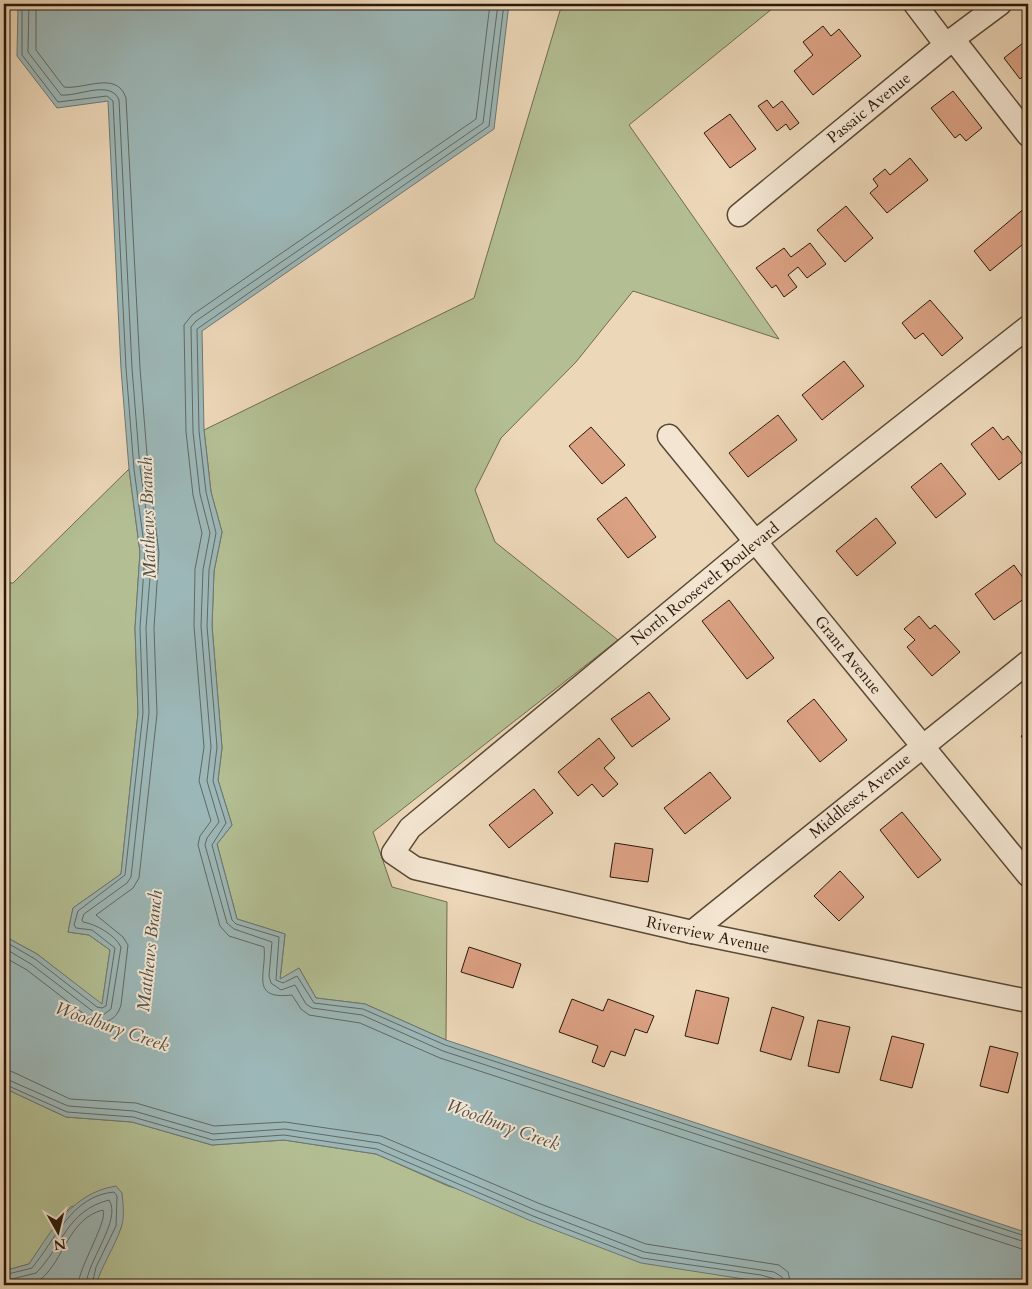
<svg xmlns="http://www.w3.org/2000/svg" width="1032" height="1289" font-family="Cardo,serif">
<style>
.green{fill:#b3bf93;stroke:#6e6c4f}
.water{fill:#9cb7b7;stroke:#6e7772}
.lines{fill:none;stroke-linecap:round;stroke-linejoin:round}
.shore{stroke:#626861;stroke-width:1}
.building{fill:#dba183;stroke:#29180b}
.minor-casing{stroke:#5a4836;stroke-width:25}
.minor{stroke:#f3e5d1;stroke-width:22}
.labels{text-anchor:middle;dominant-baseline:central;stroke-width:4;stroke-linejoin:round;paint-order:stroke}
.street-label{font-size:16px;fill:#29180b;stroke:#f3e5d1}
.water-label{font-size:18px;font-style:italic;fill:#515047;stroke:#f3e5d1}
</style>
<rect width="100%" height="100%" fill="#ecd7b8"/>
<filter id="stains"><feTurbulence type="fractalNoise" baseFrequency=".004" numOctaves="4"/><feColorMatrix values="0 0 0 0 .2 0 0 0 0 .09 0 0 0 0 .02 0 0 0 .5 -.17"/></filter>
<radialGradient id="worn" r=".72"><stop offset=".6" stop-color="#630" stop-opacity="0"/><stop offset="1" stop-color="#630" stop-opacity=".3"/></radialGradient>
<g class="green">
<polygon points="562,4 778,4 629,125 779,339 633,291 576,362 501,438 475,490 495,542 618,640 373,832 392,887 447,902 446,1040 365,1004 316,998 299,968 280,980 285,934 237,919 217,844 232,825 218,780 222,748 212,626 214,571 222,532 211,492 204,430 474,298"/>
<polygon points="129,469 140,552 135,628 138,713 121,874 73,908 68,932 89,935 110,950 102,1005 37,954 4,936 4,583 13,583"/>
<polygon points="4,1088 66,1117 132,1122 212,1145 284,1140 376,1154 448,1186 782,1285 96,1285 101,1268 121,1228 72,1206 62,1216 29,1264 4,1271"/>
</g>
<g class="water">
<polygon points="18,4 509,4 494,129 202,331 204,430 211,492 222,532 214,571 212,626 222,748 218,780 232,825 217,844 237,919 285,934 280,979 299,968 316,998 365,1004 446,1040 1028,1233 1028,1285 782,1285 641,1263 531,1221 376,1154 284,1140 212,1145 132,1122 66,1117 4,1088 4,936 37,954 102,1004 110,950 89,935 68,932 73,908 121,874 138,713 135,628 140,552 129,469 121,369 108,101 57,108 17,56"/>
<path d="M116,1186l6,7c1,11 3,24 -1,35 -7,20 -19,37 -25,57h-92v-14l25,-7c23,-34 43,-71 87,-78z"/>
</g>
<g class="lines">
<g class="shore">
<path d="M490,4l-14,115 -284,196 -8,10 2,107 7,63 9,38 -7,36 -1,57 10,121 -5,34 12,40 -11,15 -2,9 22,81 9,10 35,11c3,26 -15,53 28,48l9,14 8,6 51,8 80,35 588,193"/>
<polyline points="498,4 483,123 196,321 191,327 193,432 200,494 210,533 203,570 201,626 211,747 207,781 219,822 207,838 205,845 227,923 234,929 272,942 269,976 271,983 281,990 295,985 306,1004 312,1008 362,1015 443,1051 1028,1243"/>
<polyline points="504,4 489,126 197,329 199,431 206,492 216,533 209,570 207,626 217,747 213,781 226,823 212,845 232,920 236,924 279,937 276,980 283,983 297,976 314,1003 363,1009 445,1045 1028,1237"/>
<polyline points="4,941 35,959 97,1007 102,1008 106,1006 115,948 92,930 76,928 74,925 78,911 125,875 143,713 140,628 145,552 134,469 126,368 113,101 107,96 58,102 22,55 22,4"/>
<path d="M4,948l27,16 64,49 8,2 8,-6 10,-62c-6,-12 -25,-23 -38,-25l-1,-2 2,-6 43,-31 4,-6 18,-164 -3,-85 6,-76 -12,-84 -8,-100 -13,-268c-8,-21 -42,-3 -58,-5l-33,-43 1,-48"/>
<path d="M4,957l23,13 66,51c13,4 24,-2 28,-16l7,-60 -5,-8 -27,-22 37,-27 6,-10 18,-164 -3,-86 5,-75 -11,-86 -8,-99 -14,-270c-9,-28 -42,-8 -62,-11l-28,-37v-46"/>
<polyline points="4,1070 13,1072 70,1099 136,1103 214,1126 285,1122 381,1136 538,1203 646,1244 779,1265 788,1272 791,1285"/>
<polyline points="4,1078 68,1106 134,1111 213,1134 285,1129 379,1143 535,1210 644,1252 774,1272 782,1277 784,1285"/>
<polyline points="4,1084 67,1112 133,1117 213,1140 284,1135 377,1149 533,1216 642,1258 761,1275 775,1279 777,1285"/>
<path d="M4,1275l28,-7c24,-29 39,-72 82,-76l3,4 -1,30 -20,41 -4,18"/>
<path d="M4,1281l32,-8c27,-27 30,-62 73,-73 13,20 -22,61 -23,85"/>
<path d="M22,1285c7,-1 14,-2 19,-6 23,-19 28,-61 62,-69 5,11 -24,57 -25,75"/>
</g>
</g>
<g class="building">
<polygon points="823,26 831,36 839,29 861,56 813,95 794,71 813,55 803,42"/>
<polygon points="1028,39 1028,72 1020,79 1004,58"/>
<polygon points="953,91 982,128 966,141 960,134 955,138 931,108"/>
<polygon points="767,100 773,108 782,101 799,123 790,130 786,124 777,131 758,106"/>
<polygon points="730,114 756,149 730,168 704,133"/>
<polygon points="910,158 928,180 887,213 870,193 878,186 873,179 885,169 890,175"/>
<polygon points="846,206 873,238 845,262 817,230"/>
<polygon points="1026,207 1028,210 1028,252 1022,245 990,271 974,251"/>
<polygon points="810,243 826,264 807,278 798,267 788,275 797,287 784,297 776,285 772,288 756,268 784,248 791,257"/>
<polygon points="930,300 963,338 942,356 923,333 915,339 902,323"/>
<polygon points="844,361 864,386 822,420 802,395"/>
<polygon points="778,415 797,440 748,477 729,453"/>
<polygon points="591,427 625,465 602,484 569,446"/>
<polygon points="993,427 1003,440 1008,436 1026,459 999,480 971,444"/>
<polygon points="941,463 966,494 936,518 911,487"/>
<polygon points="626,497 656,537 628,558 597,519"/>
<polygon points="876,518 896,543 857,576 836,551"/>
<polygon points="1014,565 1028,585 1028,596 994,620 975,594"/>
<polygon points="729,600 774,658 747,679 702,621"/>
<polygon points="919,616 930,629 935,625 960,652 932,676 907,647 915,640 904,629"/>
<polygon points="649,692 670,719 632,747 611,719"/>
<polygon points="814,699 847,740 820,762 787,721"/>
<polygon points="1028,731 1028,746 1021,736"/>
<polygon points="599,738 615,758 604,768 618,784 603,797 592,784 578,796 558,772"/>
<polygon points="710,772 731,798 685,834 664,808"/>
<polygon points="534,789 553,813 509,848 489,825"/>
<polygon points="902,812 941,860 918,878 880,830"/>
<polygon points="615,843 653,849 648,882 610,877"/>
<polygon points="840,871 864,897 839,921 814,896"/>
<polygon points="469,947 521,964 513,988 461,972"/>
<polygon points="696,990 729,998 718,1044 685,1036"/>
<polygon points="572,999 603,1011 608,999 654,1016 647,1033 635,1029 625,1056 611,1051 604,1067 592,1062 598,1046 559,1032"/>
<polygon points="772,1007 804,1017 791,1060 760,1051"/>
<polygon points="818,1020 850,1027 839,1073 808,1066"/>
<polygon points="892,1036 924,1044 912,1088 880,1080"/>
<polygon points="990,1046 1018,1053 1008,1093 980,1086"/>
</g>
<g class="lines">
<g class="minor-casing">
<g id="minor">
<polyline points="915,4 946,45"/>
<polyline points="953,39 1028,135"/>
<polyline points="739,215 953,39 1000,4"/>
<polyline points="1028,327 756,541 410,828 393,853 415,868 692,932 1028,1001"/>
<polyline points="669,436 1028,875"/>
<polyline points="692,932 1028,662"/>
</g>
</g>
<use href="#minor" class="minor"/>
</g>
<g class="labels">
<g class="street-label">
<text transform="translate(869 108) rotate(-39)">Passaic Avenue</text>
<text transform="translate(705 584) rotate(-39)">North Roosevelt Boulevard</text>
<text transform="translate(848 655) rotate(51)">Grant Avenue</text>
<text transform="translate(860 796) rotate(-39)">Middlesex Avenue</text>
<text transform="translate(708 935) rotate(12)">Riverview Avenue</text>
</g>
<g class="water-label">
<text transform="translate(148 518) rotate(-92)">Matthews Branch</text>
<text transform="translate(150 951) rotate(-84)">Matthews Branch</text>
<text transform="translate(112 1027) rotate(19)">Woodbury Creek</text>
<text transform="translate(503 1125) rotate(20)">Woodbury Creek</text>
</g>
</g>
<rect width="1032" height="1289" fill="none" stroke="#ecd7b8" stroke-width="20"/>
<rect x="5" y="5" width="1022" height="1279" fill="none" stroke="#29180b" stroke-width="2.5"/>
<rect x="10" y="10" width="1012" height="1269" fill="none" stroke="#29180b"/>
<g transform="translate(58 1232) rotate(172)" stroke="#f3e5d1" stroke-width="4" paint-order="stroke">
<path d="M0-4L9 19L0 12L-9 19Z" fill="#29180b"/>
<text y="-8" font-size="14" font-weight="bold" text-anchor="middle" fill="#29180b">N</text>
</g>
<rect width="100%" height="100%" filter="url(#stains)"/>
<rect width="100%" height="100%" fill="url(#worn)"/>
</svg>
